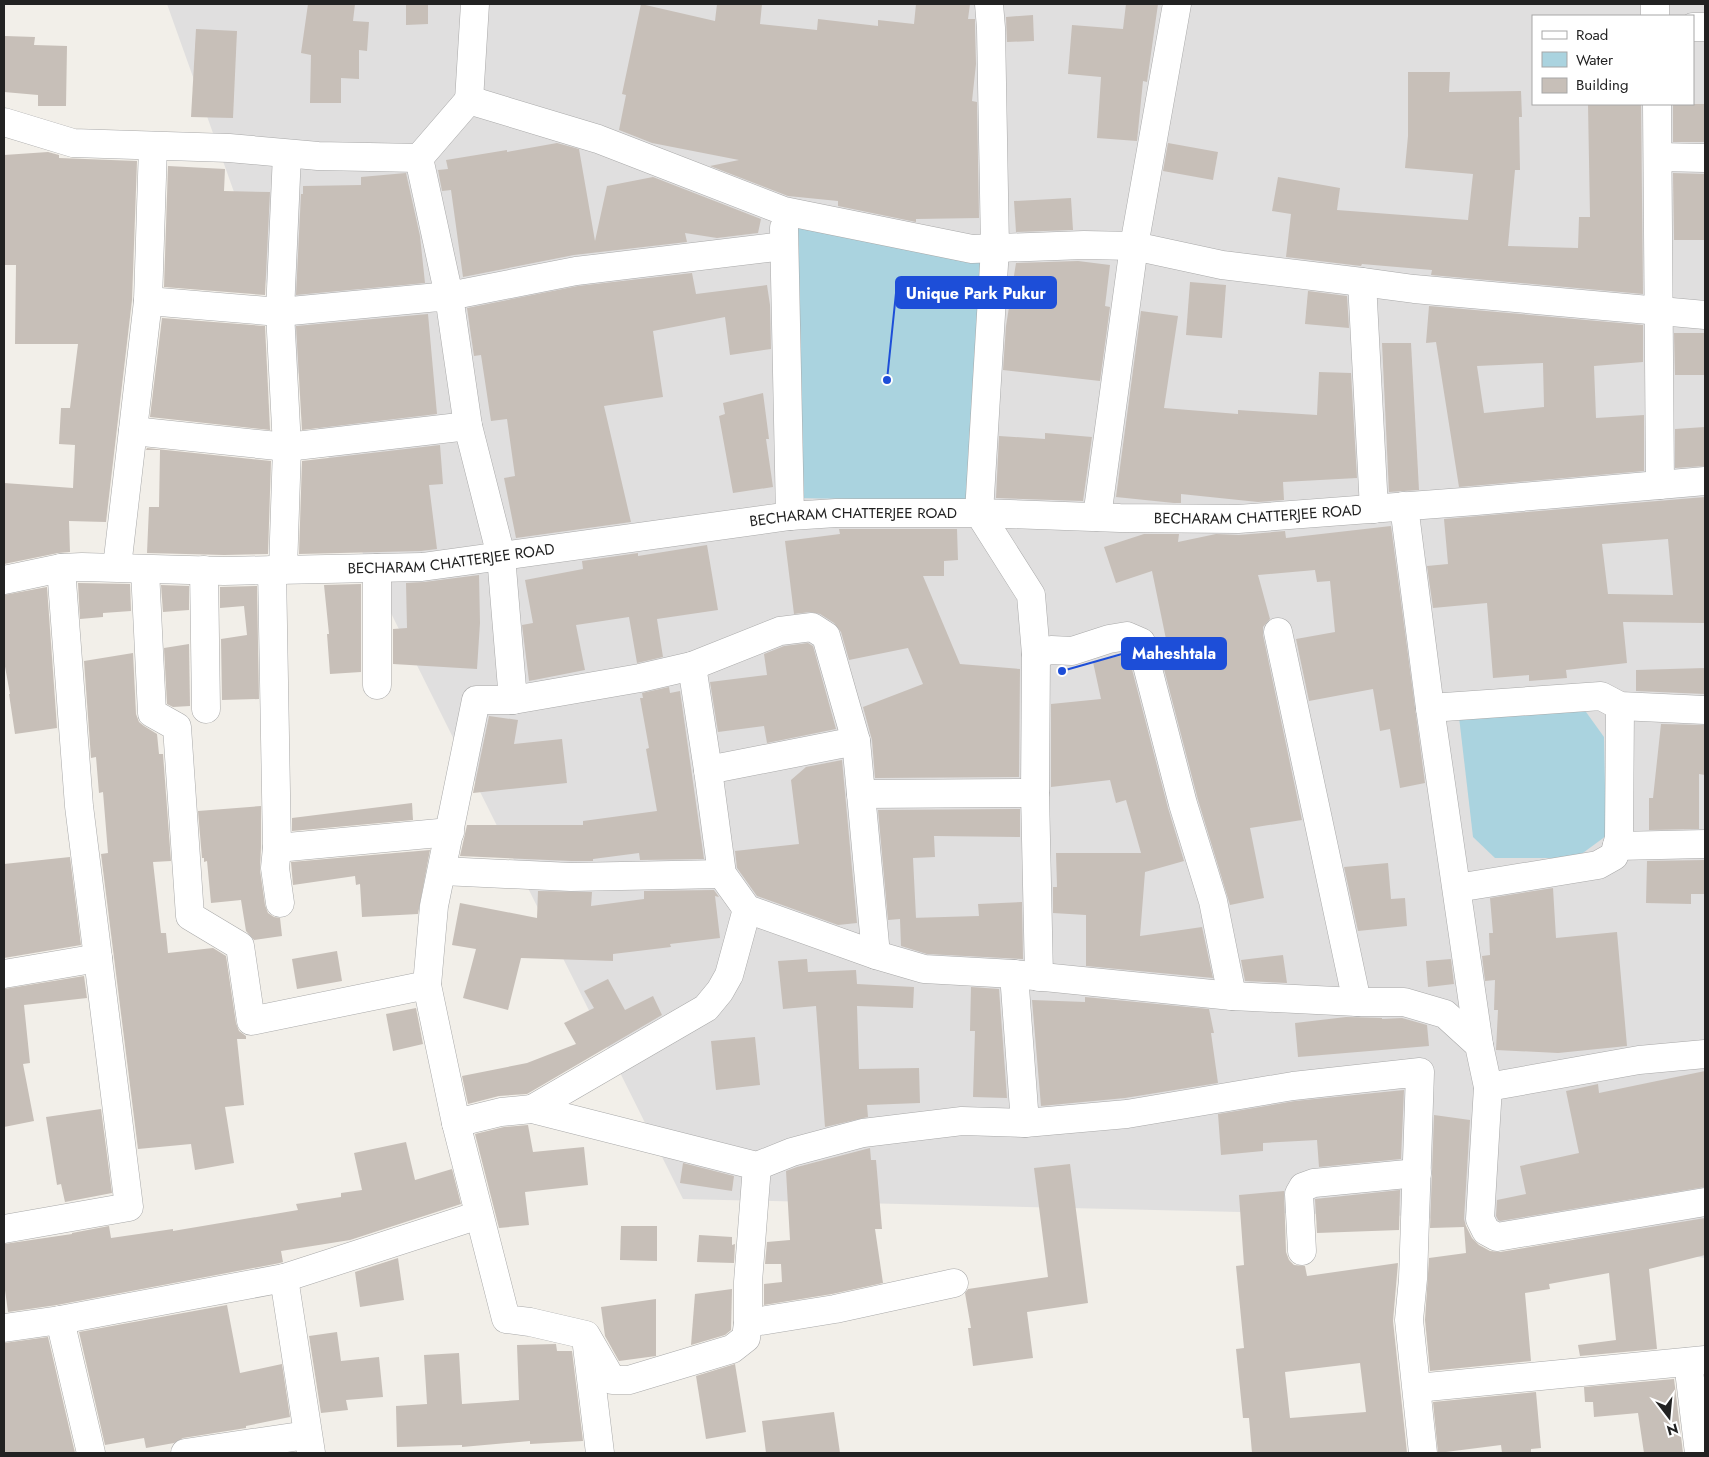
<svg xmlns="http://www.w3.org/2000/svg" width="1709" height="1457" font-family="Jost,sans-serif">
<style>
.residential{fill:#e0dfdf;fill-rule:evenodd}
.water{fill:#aad3df}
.building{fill:#c7bfb8;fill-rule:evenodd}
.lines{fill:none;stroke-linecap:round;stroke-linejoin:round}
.street-casing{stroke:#a9a9a9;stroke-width:29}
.street{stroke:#fff;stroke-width:28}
.labels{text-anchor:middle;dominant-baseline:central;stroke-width:4;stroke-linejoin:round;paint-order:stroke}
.street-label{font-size:15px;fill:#222;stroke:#fff}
.leader{fill:none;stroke:#1d4ed8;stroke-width:2}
.callout-dot{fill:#1d4ed8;stroke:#fff;stroke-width:2}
.callout{fill:#1d4ed8;stroke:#1d4ed8;stroke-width:2}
.callout-label{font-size:16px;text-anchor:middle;font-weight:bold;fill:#fff}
</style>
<rect width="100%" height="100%" fill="#f2efe9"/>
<path class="residential" d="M167,4h1538v1254l-292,-42 -730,-17 -316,-634zM1533,16h160v88h-160z"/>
<g class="water">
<polygon points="786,225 990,262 976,501 793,498"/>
<polygon points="1581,705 1604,737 1606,836 1576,858 1495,858 1473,837 1459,717"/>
</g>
<g class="building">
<polygon points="308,4 355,4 353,21 369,22 367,51 359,50 359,79 341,78 341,103 310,103 311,55 301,53"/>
<polygon points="406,4 428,4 428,24 406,25"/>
<polygon points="641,4 715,21 717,4 762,4 760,24 817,30 818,19 878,26 878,20 914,24 916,4 970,4 968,19 975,19 975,29 976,64 972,101 977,102 979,218 916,219 916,222 838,206 838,201 788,196 710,166 739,160 652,143 619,130 626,95 622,94"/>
<polygon points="1126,4 1158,4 1147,82 1143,81 1137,141 1097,138 1101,77 1068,74 1072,25 1123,29"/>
<polygon points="1033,15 1034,41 1007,42 1006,17"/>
<polygon points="196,29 237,31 233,118 191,117"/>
<polygon points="5,36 35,37 34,45 67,46 66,106 38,106 38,95 4,92"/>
<polygon points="1408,72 1450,72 1449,92 1521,91 1522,117 1519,117 1520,170 1515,170 1508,246 1578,248 1579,217 1590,217 1588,104 1641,104 1643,294 1431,275 1432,270 1362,264 1361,266 1286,257 1291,214 1272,211 1278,177 1340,188 1337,210 1468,220 1473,174 1405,168 1408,136"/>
<rect x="1673" y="104" width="32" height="38"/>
<polygon points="557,143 579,149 595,241 607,186 653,177 761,219 758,233 717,238 685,233 687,242 574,255 463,277 451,190 442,191 438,170 448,169 446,160 507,150 507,152"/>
<polygon points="1168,143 1218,152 1213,180 1163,171"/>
<polygon points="48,152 59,155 59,158 137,161 132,300 106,522 69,521 70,552 58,553 4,564 4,483 73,488 75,445 59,444 61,408 70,408 78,344 15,344 16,265 4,265 4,155"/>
<polygon points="168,166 225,169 224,191 270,192 265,295 164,287"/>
<polygon points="406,173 420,236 425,283 296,295 301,194 303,194 303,186 361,185 361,177"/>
<polygon points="1673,173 1705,174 1705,240 1674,240"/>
<polygon points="1071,198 1073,230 1016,232 1014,201"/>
<polygon points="1078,261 1110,265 1105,306 1110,307 1100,381 1003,370 1006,326 1016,263"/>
<polygon points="692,273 696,294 767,285 770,305 771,349 730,355 725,317 653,331 663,397 604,406 631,522 516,538 504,478 515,476 507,419 491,421 481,355 474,356 467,308 578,286"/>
<polygon points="1190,282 1226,285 1222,338 1186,335"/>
<polygon points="1308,291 1347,296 1349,328 1305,324"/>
<path d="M1429,306l214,19v37l-49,4 2,52 48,-3v56l-185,16 -23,-145 -10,1zM1543,363l1,44 -60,6 -7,-47z"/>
<polygon points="1141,311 1178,316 1164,408 1238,414 1238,410 1317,415 1319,372 1351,373 1357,478 1283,482 1284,500 1258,502 1181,494 1181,503 1174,503 1116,497"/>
<polygon points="428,314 437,414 302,430 296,326"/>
<polygon points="162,318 265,326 270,430 150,417"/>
<polygon points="1674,333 1705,333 1705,375 1675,375"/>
<polygon points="1382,343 1411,343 1419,490 1389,492"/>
<polygon points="763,393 769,439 766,439 773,487 733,493 719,416 725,414 723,403"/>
<polygon points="1705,427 1705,466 1675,468 1675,429"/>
<polygon points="1045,433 1092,437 1083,501 996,498 999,436 1045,439"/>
<polygon points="440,445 443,484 429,485 437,549 421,551 299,554 302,461"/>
<polygon points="147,448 271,461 268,554 224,555 147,553 149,507 159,507 160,450 146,450"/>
<path d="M1705,497v126l-82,-1 4,41 -61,7 1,8 -38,3v-6l-36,3 -6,-75 -54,5 -6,-42 21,-2 -4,-45zM1668,539l5,56 -65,-1 -6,-50z"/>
<polygon points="1391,526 1425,783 1400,788 1390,729 1380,731 1373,689 1309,701 1296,639 1335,632 1330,581 1317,582 1315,570 1258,575 1270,619 1263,627 1263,635 1302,820 1250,828 1264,898 1230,905 1198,800 1158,646 1167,644 1152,571 1116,583 1104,547 1144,534 1179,534 1178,542 1216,534 1239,535 1285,531 1286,538"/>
<polygon points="839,529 957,529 958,560 944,561 944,576 923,576 960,664 1020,669 1019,777 875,778 872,740 863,707 923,684 908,648 849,660 841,632 834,623 820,614 810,612 794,614 785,541 840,534"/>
<polygon points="707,545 718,610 657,619 663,657 637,663 629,617 576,625 585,670 529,681 522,625 533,623 525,580 583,569 582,561 638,553 638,556"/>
<polygon points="479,575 480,623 477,669 393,664 393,629 407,628 406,583 424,582"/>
<polygon points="78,583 130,584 131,611 103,613 103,617 80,619"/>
<polygon points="361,584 361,672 330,674 327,634 329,634 324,585"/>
<polygon points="161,585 189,586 189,610 163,612"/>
<polygon points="257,586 259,699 222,700 221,639 247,635 244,606 220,608 220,587"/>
<polygon points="47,587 57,728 15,734 9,694 10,694 4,661 4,595"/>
<polygon points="808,643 813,646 836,729 767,743 764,726 718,732 710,682 767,675 764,654 784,646"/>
<polygon points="189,644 190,706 173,707 167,704 164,648"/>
<polygon points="133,653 136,714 139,722 144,726 157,734 159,754 163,754 171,861 153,862 161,933 166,933 168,953 213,948 226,956 236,1023 239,1031 246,1036 246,1039 237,1039 244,1105 225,1107 234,1163 195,1170 191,1144 138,1149 101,854 108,853 103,792 99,793 96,757 91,758 84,661"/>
<polygon points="1128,654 1168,808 1184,861 1145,872 1140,936 1202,927 1213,978 1086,966 1086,915 1053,913 1053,887 1057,887 1056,853 1141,853 1126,800 1116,803 1110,780 1051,787 1051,704 1101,699 1093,662"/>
<polygon points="1705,668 1705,694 1636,691 1636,670"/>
<polygon points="669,687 670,693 680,691 704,859 640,860 639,853 593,859 593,861 571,861 460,856 467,825 583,825 583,821 657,811 646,749 649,748 640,698 643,698 642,693"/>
<polygon points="489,716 518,720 514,744 562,739 567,783 473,793"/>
<polygon points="1661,724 1705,725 1705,775 1699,774 1699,829 1649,830 1649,798 1653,798"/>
<polygon points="842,760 857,923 838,925 757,896 737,868 735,851 799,844 791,780 806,767"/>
<polygon points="412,803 413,820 292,831 292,818"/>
<polygon points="261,806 261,847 260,870 265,905 268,913 274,917 280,918 282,936 254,940 246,931 241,900 211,903 207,861 204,862 204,858 202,858 198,811"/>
<polygon points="1020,809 1020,837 934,836 935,857 913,858 916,918 910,918 979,916 978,904 1022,902 1023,959 927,954 901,946 900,919 888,920 878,810"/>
<polygon points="430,850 418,914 362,917 360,884 356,885 355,876 293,885 291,862"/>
<polygon points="70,857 81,945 4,958 4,864"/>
<polygon points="1705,860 1705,894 1691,894 1691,904 1646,903 1647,861"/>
<polygon points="1388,863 1391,899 1405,898 1407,926 1358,931 1344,867"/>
<polygon points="1553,888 1556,938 1617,932 1627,1046 1558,1053 1496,1050 1498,1010 1494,1010 1495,980 1485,981 1482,956 1490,955 1489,933 1493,933 1490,898"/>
<polygon points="714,890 719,897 715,896 720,938 670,944 671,947 613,954 613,961 521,958 508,1010 463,998 476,949 452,945 460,903 537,918 538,891 592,892 591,906 644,899 644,891"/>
<polygon points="337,951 342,981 297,989 292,959"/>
<polygon points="1283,955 1287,983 1245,981 1241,960"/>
<polygon points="807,959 808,972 856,970 857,984 914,987 913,1008 857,1006 859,1069 919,1068 920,1103 867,1105 868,1117 825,1127 816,1006 783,1009 778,961"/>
<polygon points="1451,959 1454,984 1428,987 1426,961"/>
<polygon points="84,976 87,998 24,1005 30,1063 23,1064 34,1121 4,1127 4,989"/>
<polygon points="608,979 625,1010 653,996 662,1015 527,1094 499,1096 468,1104 462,1076 527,1063 576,1044 564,1023 594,1008 584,991"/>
<polygon points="971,987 999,989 1007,1098 973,1097 975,1031 970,1031"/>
<polygon points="1085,997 1209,1009 1214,1033 1211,1033 1218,1083 1125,1098 1041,1106 1032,1000 1085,1002"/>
<polygon points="416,1008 423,1044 393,1051 386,1014"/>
<polygon points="1346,1017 1382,1018 1382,1019 1402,1018 1427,1025 1429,1046 1298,1057 1295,1023"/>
<polygon points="755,1037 760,1085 716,1090 711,1041"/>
<polygon points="1705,1071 1705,1187 1500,1221 1498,1220 1496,1216 1497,1200 1526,1194 1520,1166 1579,1153 1566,1091 1598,1084 1599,1093"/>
<polygon points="1404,1090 1401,1159 1319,1167 1317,1140 1263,1143 1263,1151 1221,1155 1218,1114 1295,1101"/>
<polygon points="101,1109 112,1193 65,1202 61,1184 57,1185 46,1117"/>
<polygon points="1434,1115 1470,1120 1464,1219 1466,1226 1472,1238 1479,1245 1490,1251 1500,1252 1705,1218 1705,1255 1649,1269 1657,1349 1580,1356 1578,1345 1616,1340 1609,1273 1549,1284 1550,1289 1525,1293 1531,1361 1430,1371 1425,1320 1429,1258 1466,1253 1464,1227 1430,1228"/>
<polygon points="528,1125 533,1152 584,1147 588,1185 525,1192 529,1225 499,1228 475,1134 504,1127"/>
<polygon points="406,1142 415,1180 452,1169 461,1204 350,1240 281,1251 283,1262 280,1263 57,1305 8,1312 4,1283 4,1244 72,1234 72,1233 109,1226 111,1238 173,1229 173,1231 298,1210 296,1204 341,1197 341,1193 362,1190 354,1153"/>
<polygon points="870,1148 871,1160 876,1160 882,1229 875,1229 883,1283 832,1294 764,1305 764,1284 782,1282 781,1264 765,1264 767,1242 790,1240 786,1171 797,1167"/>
<polygon points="683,1163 734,1176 732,1191 680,1183"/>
<polygon points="1070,1164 1088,1303 1027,1312 1033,1358 973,1366 968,1328 971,1328 965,1293 968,1289 1048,1277 1034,1168"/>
<polygon points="1400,1190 1399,1230 1317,1233 1315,1199"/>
<path d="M1284,1191l2,61 3,8 5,5 11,1 2,10 91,-13 -5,58 14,132h-155l-3,-35h-6l-7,-69 8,-1 -8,-82 8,-1 -5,-70zM1360,1363l6,49 -76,6 -5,-46z"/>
<polygon points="621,1226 657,1226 657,1261 620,1260"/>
<polygon points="699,1235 732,1237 732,1245 735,1244 734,1263 697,1262"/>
<polygon points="398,1258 404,1300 360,1307 355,1272"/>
<polygon points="732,1289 731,1330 725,1335 691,1345 695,1294"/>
<polygon points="656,1299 656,1356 619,1361 605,1336 601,1307"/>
<polygon points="227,1305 240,1373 282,1364 290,1417 246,1426 246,1428 183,1438 174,1443 146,1448 144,1438 105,1445 79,1332"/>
<polygon points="337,1332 341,1361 379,1357 383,1397 346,1400 348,1410 321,1413 309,1336"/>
<polygon points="48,1337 75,1453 4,1453 4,1343"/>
<polygon points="556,1344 557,1351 572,1351 583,1441 530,1444 530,1441 462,1447 462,1445 397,1447 396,1406 427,1404 424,1355 459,1353 462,1404 519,1400 517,1345"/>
<polygon points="735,1364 746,1432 706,1439 696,1376"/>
<polygon points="1674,1379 1683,1453 1644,1453 1638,1413 1594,1417 1593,1402 1585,1402 1584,1387"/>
<polygon points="1536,1392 1541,1448 1531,1449 1531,1453 1502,1453 1501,1445 1438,1453 1433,1402"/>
<polygon points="834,1412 840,1453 766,1453 762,1421"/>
</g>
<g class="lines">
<g class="street-casing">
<g id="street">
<polyline points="989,4 991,28 995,248 979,513 1031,595 1036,654 1035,793 1039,977"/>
<polyline points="1655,16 1655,4"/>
<polyline points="1693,27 1705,27"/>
<polyline points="469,100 475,4"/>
<polyline points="1657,104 1660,485"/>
<polyline points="4,122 73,143 229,148 318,156 419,158 469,100 598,139 784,211 972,249 1084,245 1134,246 1222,265 1362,282 1414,289 1705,315"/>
<polyline points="1658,157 1705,158"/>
<polyline points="419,158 449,296 576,271 784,246"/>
<polyline points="784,228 790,516"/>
<polyline points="1362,282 1374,509"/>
<polyline points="148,301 153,146"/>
<polyline points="133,431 287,447 468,426"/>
<polyline points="1404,506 1430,708 1479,1045"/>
<polyline points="1097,517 1134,246 1177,4"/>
<polyline points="117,567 148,301 280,312 449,296 468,426 501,556 513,700 640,678 692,666 708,770 722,874 747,909 876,955 924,969 1014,974 1232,996 1357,1002 1404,1002 1445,1014 1479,1045 1488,1087 1639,1060 1705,1054"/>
<polyline points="377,568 377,685"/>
<polyline points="145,570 152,713 177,727 190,916 240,946 251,1021 427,985"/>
<polyline points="204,570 206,709"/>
<polyline points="272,570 277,848 275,868 280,903"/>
<polyline points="283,570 287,447 280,312 287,154"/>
<path id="s1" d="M4,580l57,-12 21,-1 142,4 198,-4 368,-51 46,-3h143l141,5 118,1 238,-18 229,-20"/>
<polyline points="1278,632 1357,1002"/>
<polyline points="1036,654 1051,650 1072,651 1109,639 1127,636 1141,642 1183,804 1213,901 1232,996"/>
<polyline points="692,666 780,631 812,627 826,636 856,741"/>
<polyline points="513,700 476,700 434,906 427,985 456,1123 501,1112 532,1109 757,1166 792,1152 863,1133 962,1121 1025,1123"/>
<polyline points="1430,708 1601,696 1620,706 1705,710"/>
<polyline points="708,770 856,741 861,794 1035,793"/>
<polyline points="861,794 876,955"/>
<polyline points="1617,846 1705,844"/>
<polyline points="277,848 450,832"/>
<polyline points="442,871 571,877 722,874"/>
<polyline points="1457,888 1598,865 1614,856 1619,838 1620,706"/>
<polyline points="4,974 98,958"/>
<polyline points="1014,974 1025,1123 1127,1114 1293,1086 1420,1072 1413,1279 1409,1320 1423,1453"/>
<polyline points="1488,1087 1480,1219 1486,1231 1497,1237 1705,1202"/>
<polyline points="532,1109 706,1008 720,991 729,975 747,909"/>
<polyline points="456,1123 506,1319 530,1322 586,1335 612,1380 629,1380 732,1349 746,1338 748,1323 748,1282 757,1166"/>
<polyline points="4,1229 129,1207 79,806 61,568"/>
<polyline points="1302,1251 1299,1194 1303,1187 1314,1183 1417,1173"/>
<polyline points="284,1278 479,1215"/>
<polyline points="60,1320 91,1453"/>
<polyline points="748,1323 835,1309 954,1283"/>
<polyline points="4,1328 60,1320 284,1278 311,1453"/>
<polyline points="587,1346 600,1453"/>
<polyline points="1688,1362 1699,1453"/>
<polyline points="1417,1388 1705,1360"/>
<polyline points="185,1453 307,1435"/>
</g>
</g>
<use href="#street" class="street"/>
</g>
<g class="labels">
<g class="street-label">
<text stroke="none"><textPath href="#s1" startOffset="1259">BECHARAM CHATTERJEE ROAD</textPath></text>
<text stroke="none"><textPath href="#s1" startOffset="854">BECHARAM CHATTERJEE ROAD</textPath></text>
<text stroke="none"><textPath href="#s1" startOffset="449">BECHARAM CHATTERJEE ROAD</textPath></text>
</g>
</g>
<path class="leader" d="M887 380L896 293M1062 671L1122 654"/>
<g class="callout-dot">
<circle cx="887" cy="380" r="5"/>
<circle cx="1062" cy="671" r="5"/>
</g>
<g class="callout">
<rect x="896" y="277" width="160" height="31" rx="5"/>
<rect x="1122" y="638" width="104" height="31" rx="5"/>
</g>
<g class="callout-label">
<text x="976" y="299">Unique Park Pukur</text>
<text x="1174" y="659">Maheshtala</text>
</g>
<rect width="1709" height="1457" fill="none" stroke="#222222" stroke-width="10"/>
<rect x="1532" y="15" width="162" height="90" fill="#ffffff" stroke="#a7a7a7"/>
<rect x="1542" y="31" width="25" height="8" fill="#ffffff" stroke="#a7a7a7"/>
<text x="1576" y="40" font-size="15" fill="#222222">Road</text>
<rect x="1542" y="52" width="25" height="15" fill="#aad3df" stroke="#a7a7a7"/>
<text x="1576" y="65" font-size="15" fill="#222222">Water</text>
<rect x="1542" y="78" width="25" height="15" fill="#c7bfb8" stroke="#a7a7a7"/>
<text x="1576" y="90" font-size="15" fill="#222222">Building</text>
<g transform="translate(1669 1417) rotate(164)" stroke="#ffffff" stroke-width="4" paint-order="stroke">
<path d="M0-4L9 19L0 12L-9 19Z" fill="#222222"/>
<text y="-8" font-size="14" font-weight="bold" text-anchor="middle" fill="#222222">N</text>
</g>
</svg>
